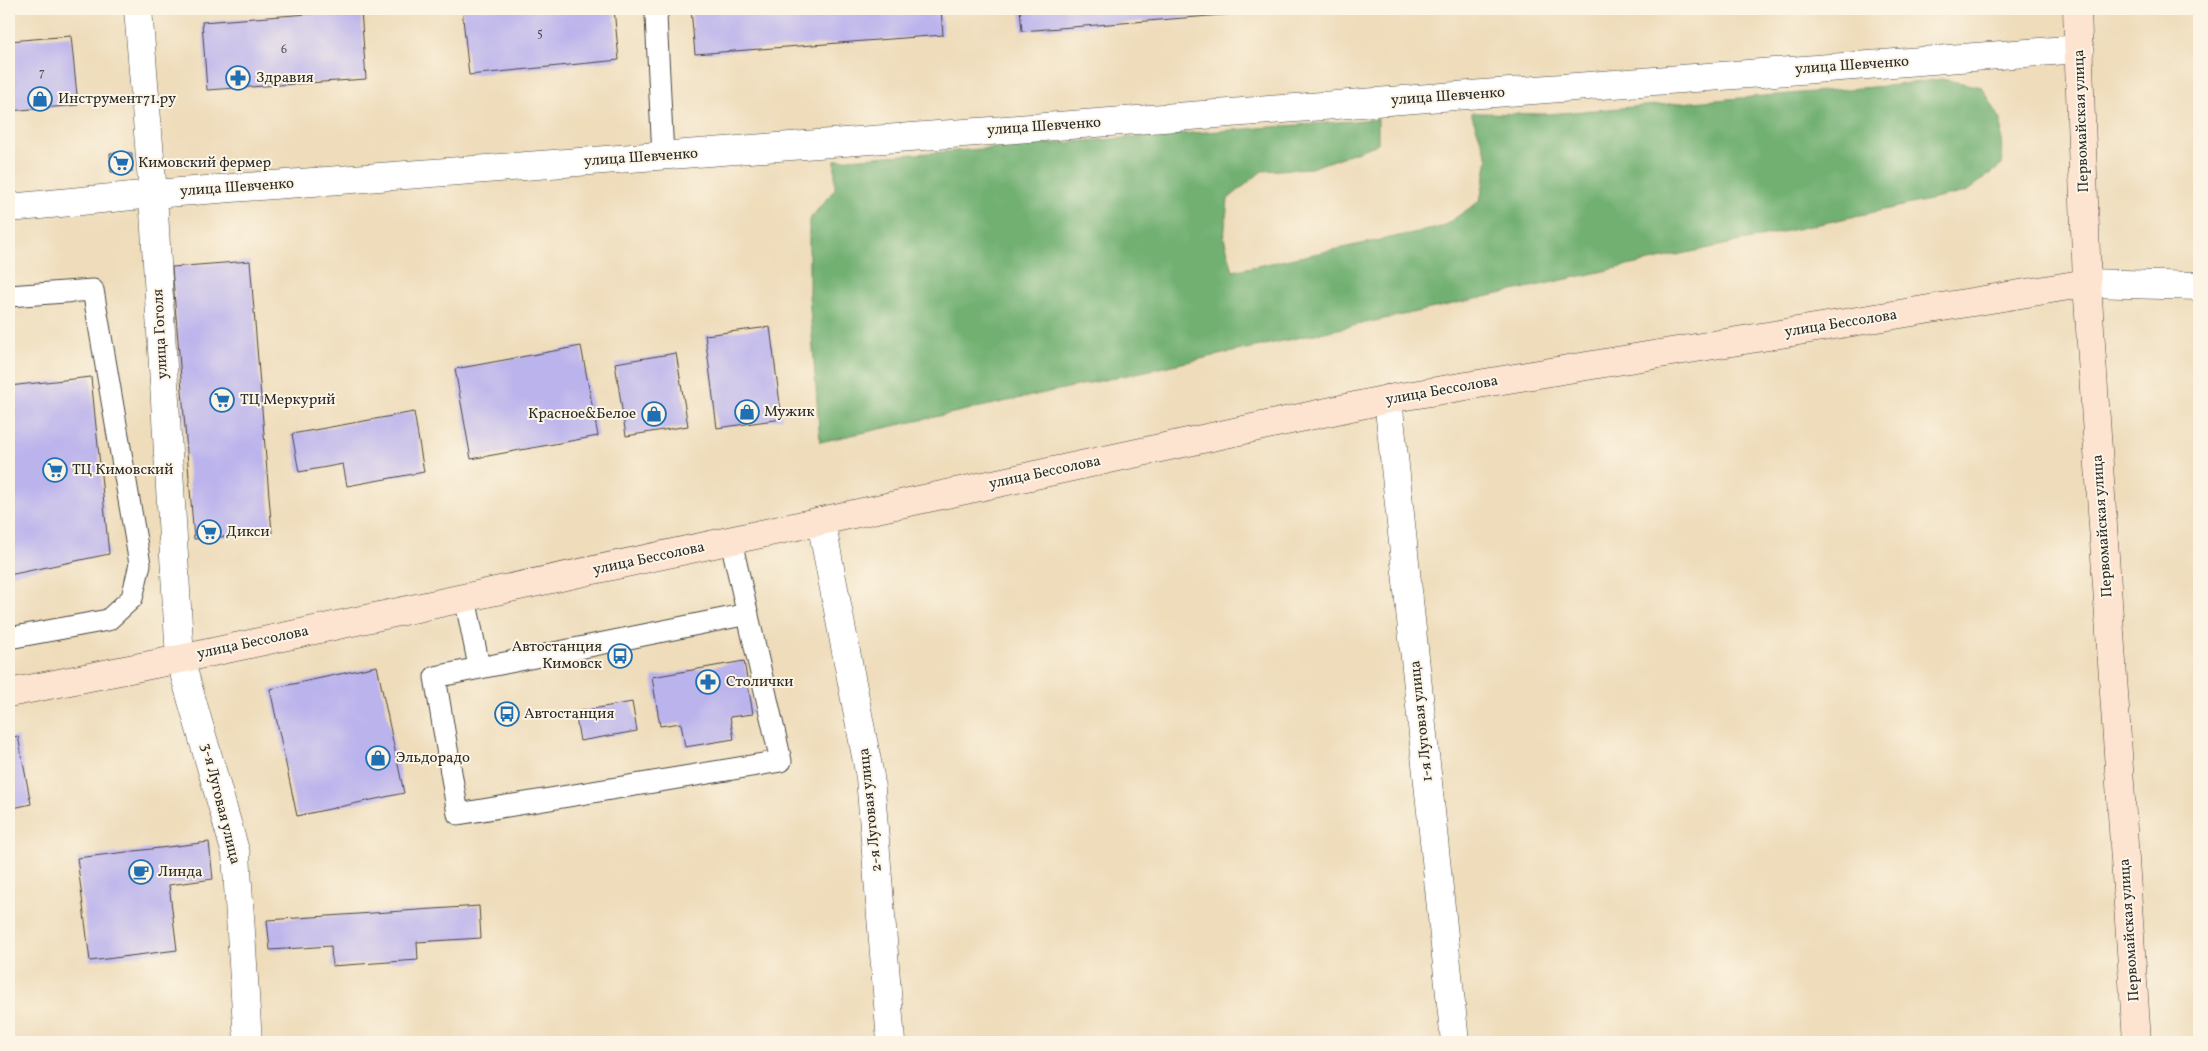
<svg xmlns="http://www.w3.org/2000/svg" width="2208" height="1051" font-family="Vollkorn,serif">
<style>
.forest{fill:#72b072;stroke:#4e6e4e}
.building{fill:#bbb3ec}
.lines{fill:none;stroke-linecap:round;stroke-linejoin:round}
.service-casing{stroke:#484640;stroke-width:23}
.minor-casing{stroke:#484640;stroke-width:29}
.tertiary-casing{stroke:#484640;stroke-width:29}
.secondary-casing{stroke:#484640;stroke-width:29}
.service{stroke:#fff;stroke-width:21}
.minor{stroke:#fff;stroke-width:28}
.tertiary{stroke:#fff;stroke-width:28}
.secondary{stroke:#fde4d0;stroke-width:28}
.labels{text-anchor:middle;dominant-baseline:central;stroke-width:4;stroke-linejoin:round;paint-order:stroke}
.number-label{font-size:12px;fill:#4f4d5b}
.street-label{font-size:15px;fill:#2b2b2b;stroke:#fcf5e5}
.poi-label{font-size:15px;fill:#2b2b2b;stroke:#fcf5e5;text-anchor:start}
</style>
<rect width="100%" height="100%" fill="#fcf5e5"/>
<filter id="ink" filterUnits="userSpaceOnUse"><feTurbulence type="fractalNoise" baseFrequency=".02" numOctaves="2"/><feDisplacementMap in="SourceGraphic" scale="10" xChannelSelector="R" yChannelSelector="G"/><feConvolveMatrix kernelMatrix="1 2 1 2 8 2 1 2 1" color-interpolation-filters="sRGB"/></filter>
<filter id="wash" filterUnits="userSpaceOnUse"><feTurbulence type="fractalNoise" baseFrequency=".0096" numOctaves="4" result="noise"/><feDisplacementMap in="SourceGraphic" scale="20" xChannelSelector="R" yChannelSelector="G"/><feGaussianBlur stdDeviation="1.12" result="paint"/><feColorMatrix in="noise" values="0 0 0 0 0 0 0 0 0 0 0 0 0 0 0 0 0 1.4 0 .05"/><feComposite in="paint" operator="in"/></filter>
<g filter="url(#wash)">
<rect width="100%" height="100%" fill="#eedcba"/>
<polygon class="forest" points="1941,79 1982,87 2001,120 2002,165 1966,192 820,442 809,295 809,220 835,189 835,160 1378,119 1378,144 1311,168 1262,171 1228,199 1224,238 1233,271 1442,227 1480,201 1488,159 1471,113 1548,114 1897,85"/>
<g id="blocks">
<g class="building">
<polygon points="462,9 614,9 619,60 469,75"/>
<polygon points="691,9 941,9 943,35 695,54"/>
<polygon points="1020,9 1259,9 1259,12 1022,31"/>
<polygon points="361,10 366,79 207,90 202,22"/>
<polygon points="71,36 78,105 9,111 9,41"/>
<polygon points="110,153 132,153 132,172 111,172"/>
<polygon points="250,261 272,533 194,539 172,267"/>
<polygon points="770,327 782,419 717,428 705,335"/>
<polygon points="581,346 598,436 471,459 455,369"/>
<polygon points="676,353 688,426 626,436 615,363"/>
<polygon points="91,377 109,554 9,575 9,386"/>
<polygon points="414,412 424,472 347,486 343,464 299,472 292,434"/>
<polygon points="744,661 753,714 730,717 734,739 685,747 681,723 660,726 652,677"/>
<polygon points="377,666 404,793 297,816 270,689"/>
<polygon points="632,702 637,731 580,741 575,712"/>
<polygon points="18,736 31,804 9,809 9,738"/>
<polygon points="209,842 213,879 169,885 177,950 90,961 77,858"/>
<polygon points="479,906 481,938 417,942 418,960 332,966 331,946 270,950 267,920"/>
</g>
</g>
</g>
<g filter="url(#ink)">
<use href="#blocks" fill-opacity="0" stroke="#484640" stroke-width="1"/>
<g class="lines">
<g class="service-casing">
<g id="service">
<polyline points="659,9 656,16 663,156"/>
<polyline points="9,296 93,290 140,564 132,598 108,620 9,638"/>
<polyline points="731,541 781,761 458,814 435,677 748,614"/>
<polyline points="465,598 479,666"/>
</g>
</g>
<g class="minor-casing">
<g id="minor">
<polyline points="138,9 153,194 180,659 236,854 248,1042"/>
<polyline points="9,208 153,194 2080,49"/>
<polyline points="1388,399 1455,1042"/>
<polyline points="821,521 870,777 891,1042"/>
</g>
</g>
<g class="tertiary-casing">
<polyline id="tertiary" points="2087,283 2199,286"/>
</g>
<g class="secondary-casing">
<g id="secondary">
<polyline points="2077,9 2087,283 2137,1042"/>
<polyline points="9,693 180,659 1388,399 2087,283"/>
</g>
</g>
<use href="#service" class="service"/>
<use href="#minor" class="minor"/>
<use href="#tertiary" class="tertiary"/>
<use href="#secondary" class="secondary"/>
</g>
</g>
<defs>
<g id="pharmacy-ring" transform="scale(1.25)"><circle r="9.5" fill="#fcf5e5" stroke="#1f6fb2" stroke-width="1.5"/><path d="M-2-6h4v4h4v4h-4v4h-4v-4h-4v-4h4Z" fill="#1f6fb2"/></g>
<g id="shop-ring" transform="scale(1.25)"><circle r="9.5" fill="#fcf5e5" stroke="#1f6fb2" stroke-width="1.5"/><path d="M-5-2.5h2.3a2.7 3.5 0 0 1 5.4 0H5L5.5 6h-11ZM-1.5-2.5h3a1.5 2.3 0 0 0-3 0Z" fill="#1f6fb2"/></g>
<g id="supermarket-ring" transform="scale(1.25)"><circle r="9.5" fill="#fcf5e5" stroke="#1f6fb2" stroke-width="1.5"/><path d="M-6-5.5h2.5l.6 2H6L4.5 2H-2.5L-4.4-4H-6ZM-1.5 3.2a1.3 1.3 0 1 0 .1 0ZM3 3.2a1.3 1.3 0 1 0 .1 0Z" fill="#1f6fb2"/></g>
<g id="bus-ring" transform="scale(1.25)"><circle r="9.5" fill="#fcf5e5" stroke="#1f6fb2" stroke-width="1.5"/><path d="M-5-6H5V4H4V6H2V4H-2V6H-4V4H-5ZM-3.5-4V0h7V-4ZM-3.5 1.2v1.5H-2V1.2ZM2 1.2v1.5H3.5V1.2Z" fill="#1f6fb2"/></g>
<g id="cafe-ring" transform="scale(1.25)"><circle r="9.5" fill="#fcf5e5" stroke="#1f6fb2" stroke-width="1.5"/><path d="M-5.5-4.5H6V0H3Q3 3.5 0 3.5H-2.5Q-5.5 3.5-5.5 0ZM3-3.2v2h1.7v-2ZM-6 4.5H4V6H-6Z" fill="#1f6fb2"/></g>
</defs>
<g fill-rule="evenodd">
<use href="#pharmacy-ring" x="238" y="78"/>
<use href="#shop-ring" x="40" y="99"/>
<use href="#supermarket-ring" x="121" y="163"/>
<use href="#supermarket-ring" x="222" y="400"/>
<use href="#shop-ring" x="747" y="412"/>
<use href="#shop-ring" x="654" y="414"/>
<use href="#supermarket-ring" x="55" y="470"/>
<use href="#supermarket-ring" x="209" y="532"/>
<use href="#bus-ring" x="620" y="656"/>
<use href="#pharmacy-ring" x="708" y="682"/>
<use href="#bus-ring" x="507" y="714"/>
<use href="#shop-ring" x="378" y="758"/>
<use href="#cafe-ring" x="141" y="872"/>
</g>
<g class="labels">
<g class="number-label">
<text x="540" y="34">5</text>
<text x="284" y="50">6</text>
<text x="42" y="73">7</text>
</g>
<g class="street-label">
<text transform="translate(1852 66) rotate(-4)">улица Шевченко</text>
<text transform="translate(1448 97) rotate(-4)">улица Шевченко</text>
<text transform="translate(2082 121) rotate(-92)">Первомайская улица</text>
<text transform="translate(1044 127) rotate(-4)">улица Шевченко</text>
<text transform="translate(641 158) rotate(-4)">улица Шевченко</text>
<text transform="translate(237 188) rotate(-4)">улица Шевченко</text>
<text transform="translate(1841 324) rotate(-9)">улица Бессолова</text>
<text transform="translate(161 334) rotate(-93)">улица Гоголя</text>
<text transform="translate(1442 391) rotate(-10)">улица Бессолова</text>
<text transform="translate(1045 473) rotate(-12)">улица Бессолова</text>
<text transform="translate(2103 526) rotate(-94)">Первомайская улица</text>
<text transform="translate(649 559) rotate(-12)">улица Бессолова</text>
<text transform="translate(253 643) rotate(-12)">улица Бессолова</text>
<text transform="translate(1422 721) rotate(-96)">1-я Луговая улица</text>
<text transform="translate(220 804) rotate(76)">3-я Луговая улица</text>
<text transform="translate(871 810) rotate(-96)">2-я Луговая улица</text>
<text transform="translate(2130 930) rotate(-94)">Первомайская улица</text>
</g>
<g class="poi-label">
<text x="256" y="78">Здравия</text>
<text x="58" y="99">Инструмент71.ру</text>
<text x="138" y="163">Кимовский фермер</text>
<text x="240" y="400">ТЦ Меркурий</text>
<text x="764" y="412">Мужик</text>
<text x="636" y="414" text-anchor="end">Красное&amp;Белое</text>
<text x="72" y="470">ТЦ Кимовский</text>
<text x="226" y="532">Дикси</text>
<text x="602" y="647" text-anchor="end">Автостанция<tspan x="602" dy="17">Кимовск</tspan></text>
<text x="726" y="682">Столички</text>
<text x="524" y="714">Автостанция</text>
<text x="396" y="758">Эльдорадо</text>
<text x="158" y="872">Линда</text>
</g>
</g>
<rect width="2208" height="1051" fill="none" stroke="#fcf5e5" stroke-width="30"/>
</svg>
